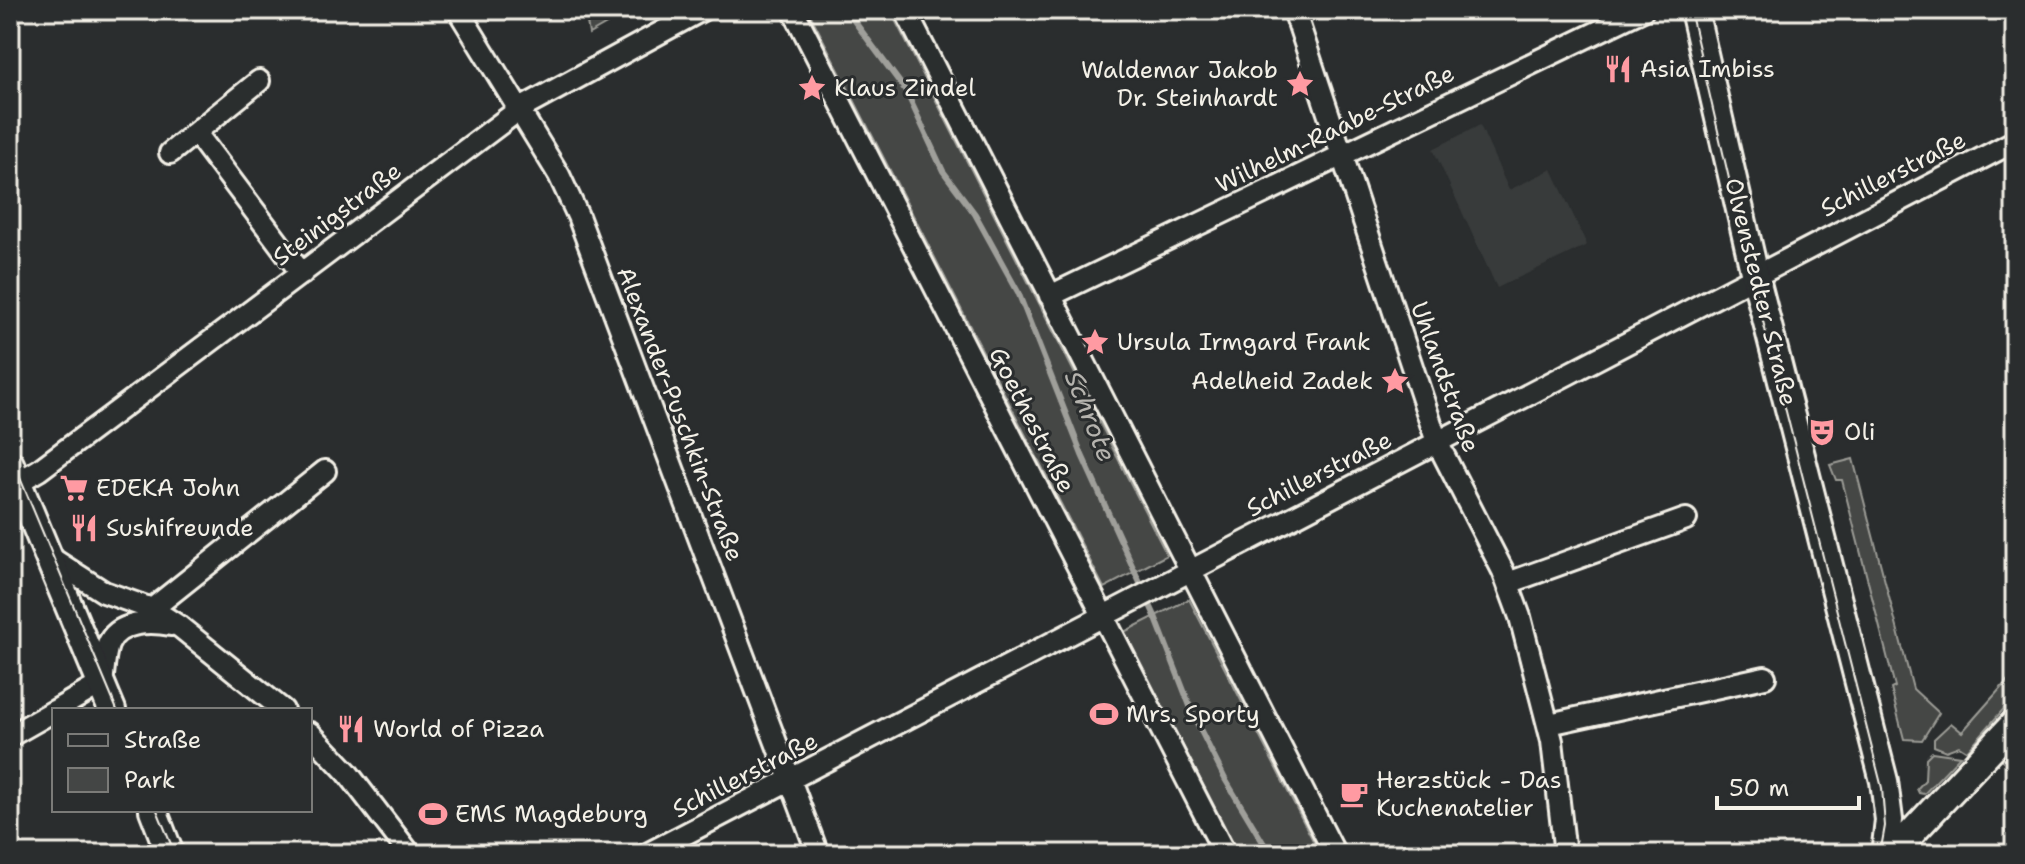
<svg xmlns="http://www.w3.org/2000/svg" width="2025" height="864" font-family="'Shantell Sans',sans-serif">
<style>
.built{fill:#373a3a}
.green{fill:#444645;stroke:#9c9c96;stroke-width:2}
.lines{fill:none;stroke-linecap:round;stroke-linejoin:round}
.stream{stroke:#9f9f9a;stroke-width:6}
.minor-casing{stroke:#f4f1e8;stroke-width:26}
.tertiary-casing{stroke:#f4f1e8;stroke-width:32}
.minor{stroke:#2a2d2e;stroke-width:20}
.tertiary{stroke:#2a2d2e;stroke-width:26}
.tram{stroke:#f4f1e8;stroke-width:2}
.labels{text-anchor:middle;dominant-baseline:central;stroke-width:6;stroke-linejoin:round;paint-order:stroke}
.poi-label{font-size:24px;fill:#f4f1e8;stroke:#2a2d2e;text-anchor:start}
.street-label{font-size:24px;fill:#f4f1e8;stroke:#2a2d2e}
.water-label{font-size:26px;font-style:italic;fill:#b5b3ae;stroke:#2a2d2e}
</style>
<rect width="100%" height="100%" fill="#2a2d2e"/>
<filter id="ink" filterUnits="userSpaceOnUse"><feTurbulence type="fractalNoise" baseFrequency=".0125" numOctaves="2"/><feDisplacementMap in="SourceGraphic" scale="16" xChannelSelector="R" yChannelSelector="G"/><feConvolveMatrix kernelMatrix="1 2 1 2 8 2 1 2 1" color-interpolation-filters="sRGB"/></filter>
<g filter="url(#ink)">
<path class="built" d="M1480,125L1509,190L1552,169L1587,245L1497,288L1433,149Z"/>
<path class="green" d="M585,10H631L589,34Z
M808,10H890L1167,555L1104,588Z
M1853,459L1913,689L1939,713L1922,740L1904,739L1891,689L1895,687L1842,480H1836L1830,465Z
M1189,599L1320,854H1239L1124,632Z
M2015,672V696L1967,751L1959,746L1946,751L1934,746V739L1951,723L1962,732Z
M1932,752L1960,756L1924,794L1919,793L1917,789L1925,780L1926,758Z"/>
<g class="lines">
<path class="stream" d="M846,10L906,91L943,171L975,214L1018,292L1082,455L1155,616L1195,719L1225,779L1270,854"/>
<defs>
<path id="minor" d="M458,10L559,175L578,216L818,854
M793,10L1225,854
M905,10L1335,854
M1294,10L1437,442L1503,571L1520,617L1552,741L1565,854
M196,133L302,274
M170,153L259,81
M1050,296L1643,10
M10,487L39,470L520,109L702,10
M51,558L104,592L152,609L180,627L283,710
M1508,583L1686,519
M152,609L325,471
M56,710L102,683C104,671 104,656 108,645C117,621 151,621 171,625
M1549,724L1765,677
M310,733L347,772L410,854
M10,736L54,711
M647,854C1104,619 1558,376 2015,141"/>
<path id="tertiary" d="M1694,10L1755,275L1884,781L1889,820L1885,854
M10,464L112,710
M153,810L170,854
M1892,854L2015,723"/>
</defs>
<use href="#minor" class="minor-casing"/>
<use href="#tertiary" class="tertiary-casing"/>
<use href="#minor" class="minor"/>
<use href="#tertiary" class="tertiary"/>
<path class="tram" d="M1690,10L1752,278L1882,788L1885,826L1880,854
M10,454L117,710
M157,810L175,854"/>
</g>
</g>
<defs>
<symbol id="restaurant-bare" viewBox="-9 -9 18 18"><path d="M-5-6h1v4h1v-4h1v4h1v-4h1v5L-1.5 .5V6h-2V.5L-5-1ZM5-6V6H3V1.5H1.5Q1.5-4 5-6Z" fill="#ff9aa2" stroke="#2a2d2e" stroke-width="2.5" paint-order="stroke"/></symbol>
<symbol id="sight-bare" viewBox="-9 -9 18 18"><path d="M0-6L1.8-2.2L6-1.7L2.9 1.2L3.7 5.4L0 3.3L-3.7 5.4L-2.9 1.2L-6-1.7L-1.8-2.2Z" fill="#ff9aa2" stroke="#2a2d2e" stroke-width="2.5" paint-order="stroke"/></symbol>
<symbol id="theatre-bare" viewBox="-9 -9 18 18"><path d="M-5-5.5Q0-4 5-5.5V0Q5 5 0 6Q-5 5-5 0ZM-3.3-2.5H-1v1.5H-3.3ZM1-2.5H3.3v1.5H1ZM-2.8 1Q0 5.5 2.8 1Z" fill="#ff9aa2" stroke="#2a2d2e" stroke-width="2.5" paint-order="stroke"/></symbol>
<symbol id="supermarket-bare" viewBox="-9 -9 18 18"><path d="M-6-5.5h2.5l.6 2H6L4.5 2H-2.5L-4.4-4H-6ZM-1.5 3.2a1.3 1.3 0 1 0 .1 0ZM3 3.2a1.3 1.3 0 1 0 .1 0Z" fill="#ff9aa2" stroke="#2a2d2e" stroke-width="2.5" paint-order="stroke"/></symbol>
<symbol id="stadium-bare" viewBox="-9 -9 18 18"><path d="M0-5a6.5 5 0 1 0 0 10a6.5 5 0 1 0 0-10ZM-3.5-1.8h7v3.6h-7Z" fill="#ff9aa2" stroke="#2a2d2e" stroke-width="2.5" paint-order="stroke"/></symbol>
<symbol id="cafe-bare" viewBox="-9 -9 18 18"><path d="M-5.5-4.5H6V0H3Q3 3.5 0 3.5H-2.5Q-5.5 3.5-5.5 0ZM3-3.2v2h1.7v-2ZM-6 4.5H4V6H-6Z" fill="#ff9aa2" stroke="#2a2d2e" stroke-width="2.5" paint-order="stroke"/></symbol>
</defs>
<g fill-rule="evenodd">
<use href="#restaurant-bare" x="1598" y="49" width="40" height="40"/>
<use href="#sight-bare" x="1280" y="64" width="40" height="40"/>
<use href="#sight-bare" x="792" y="68" width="40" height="40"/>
<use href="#sight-bare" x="1075" y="322" width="40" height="40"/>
<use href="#sight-bare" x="1375" y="361" width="40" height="40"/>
<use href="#theatre-bare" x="1802" y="412" width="40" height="40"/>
<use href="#supermarket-bare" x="54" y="468" width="40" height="40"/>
<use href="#restaurant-bare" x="64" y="508" width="40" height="40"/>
<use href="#stadium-bare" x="1084" y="694" width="40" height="40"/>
<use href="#restaurant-bare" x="331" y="709" width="40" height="40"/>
<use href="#cafe-bare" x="1334" y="774" width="40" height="40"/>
<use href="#stadium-bare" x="413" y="794" width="40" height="40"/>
</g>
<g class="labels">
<g class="poi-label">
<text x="1640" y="69">Asia Imbiss</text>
<text x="1278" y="70" text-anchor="end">Waldemar Jakob<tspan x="1278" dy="28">Dr. Steinhardt</tspan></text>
<text x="834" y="88">Klaus Zindel</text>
<text x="1117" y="342">Ursula Irmgard Frank</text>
<text x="1373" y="381" text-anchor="end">Adelheid Zadek</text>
<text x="1844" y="432">Oli</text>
<text x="96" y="488">EDEKA John</text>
<text x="106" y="528">Sushifreunde</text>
<text x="1126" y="714">Mrs. Sporty</text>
<text x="373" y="729">World of Pizza</text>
<text x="1376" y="780">Herzstück - Das<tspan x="1376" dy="28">Kuchenatelier</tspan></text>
<text x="455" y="814">EMS Magdeburg</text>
</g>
<g class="street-label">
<text transform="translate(1335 129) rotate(-26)">Wilhelm-Raabe-Straße</text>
<text transform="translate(1893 174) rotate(-27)">Schillerstraße</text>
<text transform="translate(337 214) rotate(-37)">Steinigstraße</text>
<text transform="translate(1761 292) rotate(76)">Olvenstedter Straße</text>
<text transform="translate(1445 377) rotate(70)">Uhlandstraße</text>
<text transform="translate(680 414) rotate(69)">Alexander-Puschkin-Straße</text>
<text transform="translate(1032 420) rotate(63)">Goethestraße</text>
<text transform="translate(1319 474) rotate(-27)">Schillerstraße</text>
<text transform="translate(745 775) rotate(-27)">Schillerstraße</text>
</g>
<g class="water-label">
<text transform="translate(1091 416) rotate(68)">Schrote</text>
</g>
</g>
<rect width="2025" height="864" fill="none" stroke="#2a2d2e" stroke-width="40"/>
<rect x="20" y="20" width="1985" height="824" fill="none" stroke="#f4f1e8" stroke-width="3" filter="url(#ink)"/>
<rect x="52" y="708" width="260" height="104" fill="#2a2d2e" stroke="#7b7b78" stroke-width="2"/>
<rect x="68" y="734" width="40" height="12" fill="#2a2d2e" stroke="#7b7b78" stroke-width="2"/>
<text x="124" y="748" font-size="24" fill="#f4f1e8">Straße</text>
<rect x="68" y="768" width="40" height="24" fill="#444645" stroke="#7b7b78" stroke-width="2"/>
<text x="124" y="788" font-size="24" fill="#f4f1e8">Park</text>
<path d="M1717 796v12h142v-12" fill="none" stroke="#f4f1e8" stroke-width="4"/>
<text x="1729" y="796" font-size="24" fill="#f4f1e8" stroke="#2a2d2e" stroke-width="6" paint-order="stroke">50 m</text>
</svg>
